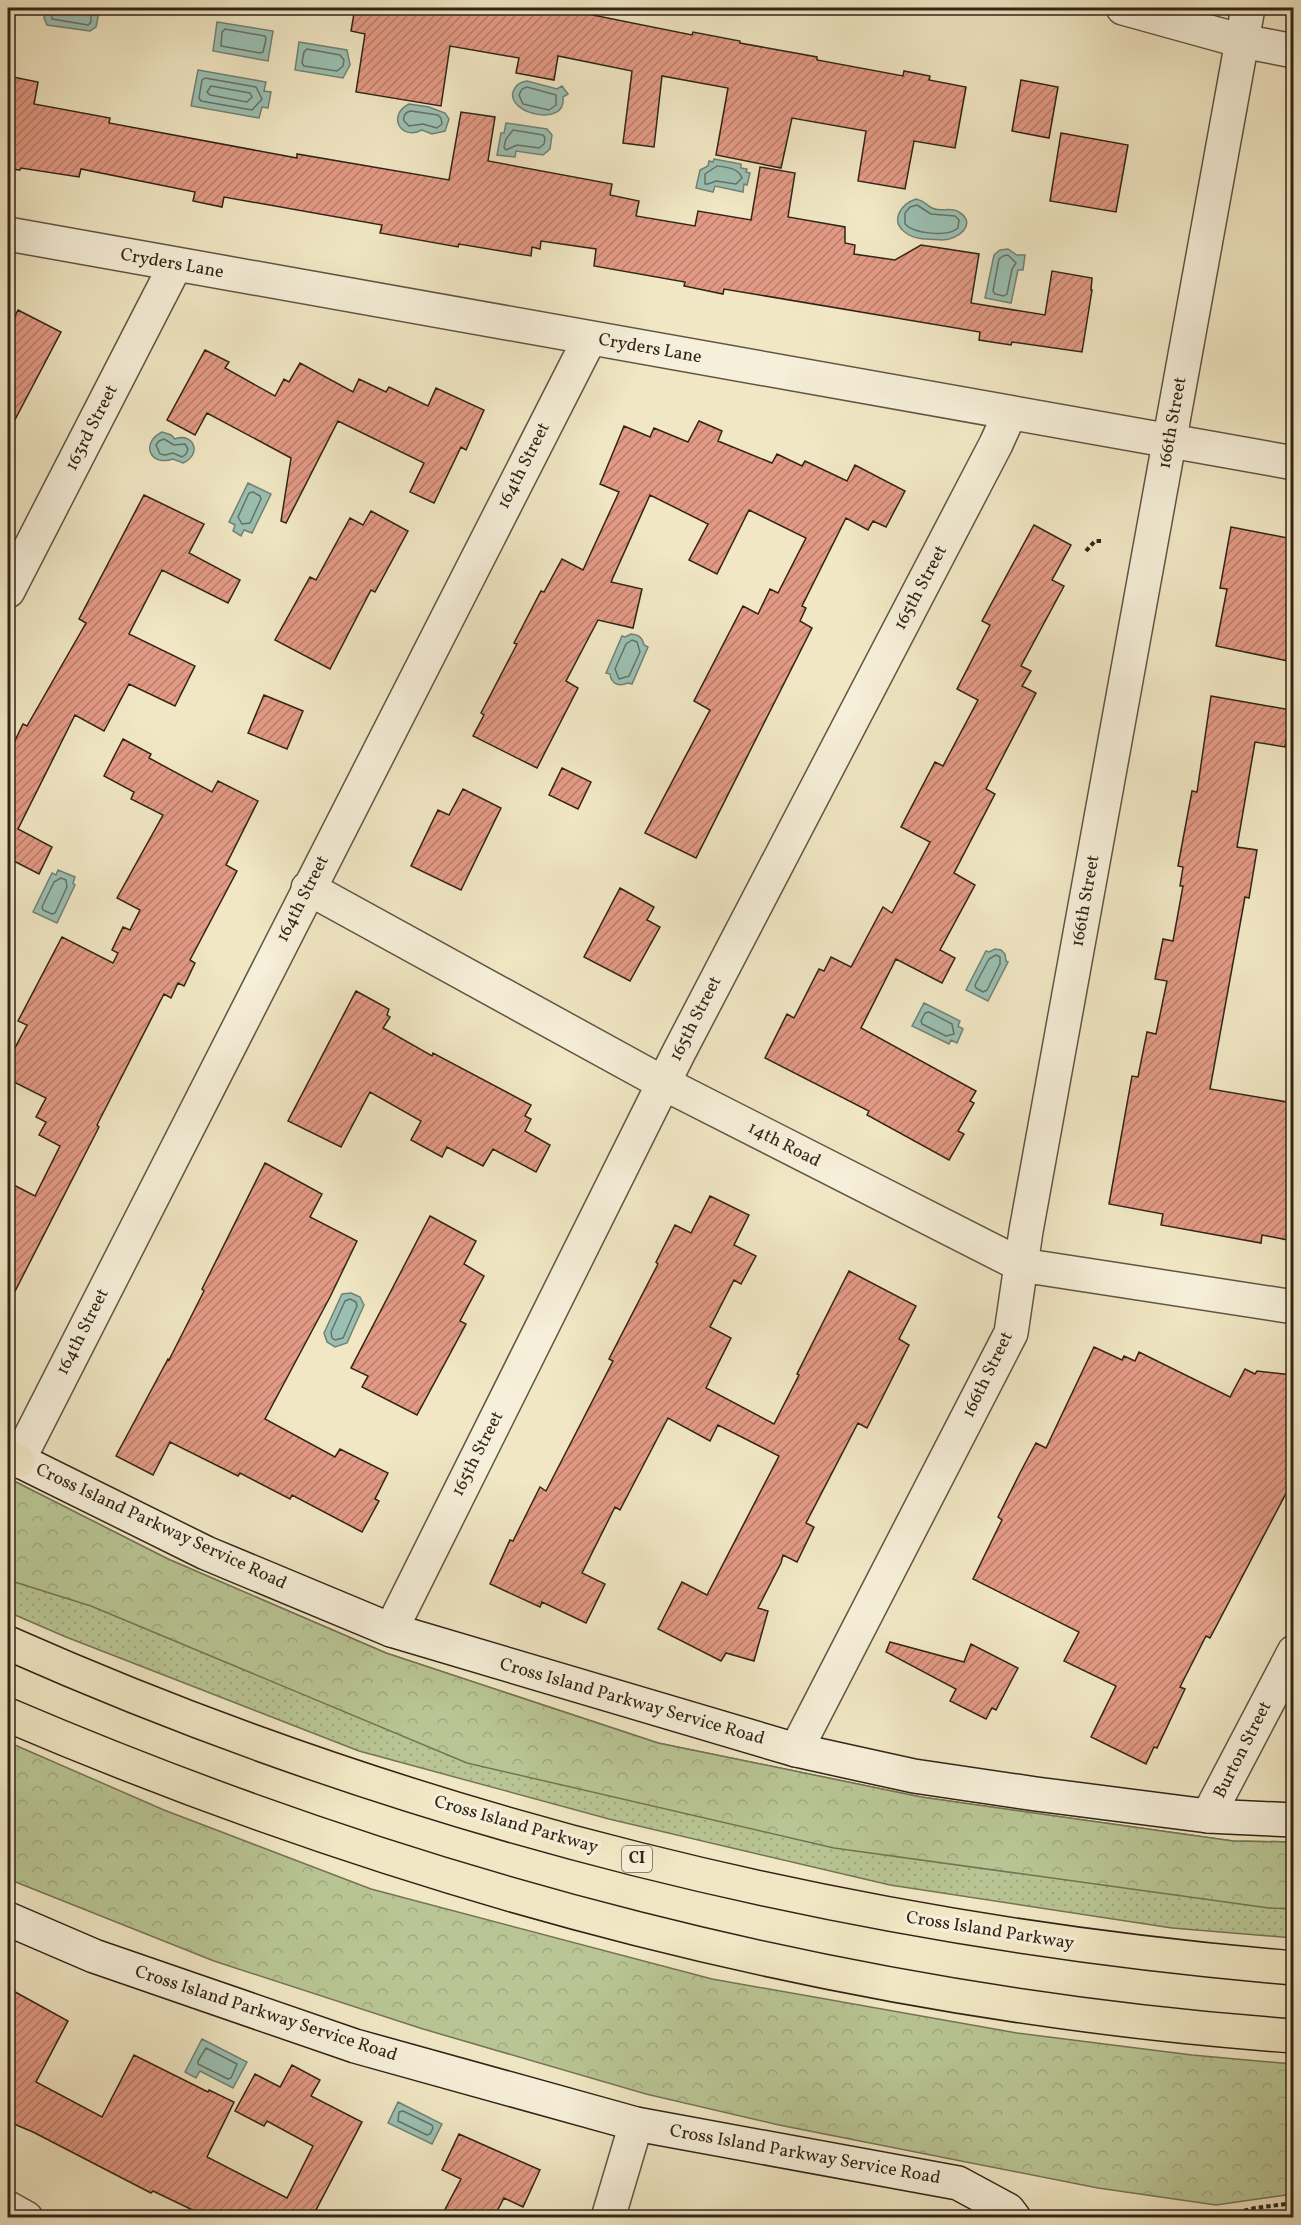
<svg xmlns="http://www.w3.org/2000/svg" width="1301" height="2225" font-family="Vollkorn,serif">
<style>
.grass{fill:url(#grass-dots);stroke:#757456;stroke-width:1.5}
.forest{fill:url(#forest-crowns);stroke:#757456;stroke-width:1.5}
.water{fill:#9bc0b3;stroke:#718275;stroke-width:1.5}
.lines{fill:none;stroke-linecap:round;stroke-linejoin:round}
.shore{stroke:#667265;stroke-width:1.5}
.building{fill:url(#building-hatch);stroke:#312417;stroke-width:1.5}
.street-casing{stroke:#615542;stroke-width:36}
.secondary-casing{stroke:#312417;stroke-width:36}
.highway-casing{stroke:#312417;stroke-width:36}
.path{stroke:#312417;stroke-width:4;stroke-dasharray:4.5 3;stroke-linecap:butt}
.street{stroke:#f6efd9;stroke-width:33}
.secondary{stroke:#f6efd9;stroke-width:33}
.highway{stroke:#f1e7c4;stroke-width:33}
.labels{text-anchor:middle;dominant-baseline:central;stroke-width:6;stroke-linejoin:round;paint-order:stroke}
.shield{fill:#f6efd9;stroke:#6c6151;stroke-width:1.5}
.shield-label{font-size:16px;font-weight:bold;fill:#312417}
.street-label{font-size:18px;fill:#312417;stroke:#f6efd9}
</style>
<defs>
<pattern id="grass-dots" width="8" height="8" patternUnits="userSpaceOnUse" patternTransform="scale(1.5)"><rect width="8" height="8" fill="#b9c594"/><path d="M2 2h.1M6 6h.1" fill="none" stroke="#a0a97f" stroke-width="1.8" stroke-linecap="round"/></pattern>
<pattern id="forest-crowns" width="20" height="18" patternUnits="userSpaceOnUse" patternTransform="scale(1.5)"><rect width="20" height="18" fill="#b9c594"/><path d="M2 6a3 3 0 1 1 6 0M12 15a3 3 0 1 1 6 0" fill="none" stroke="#a0a97f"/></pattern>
<pattern id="building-hatch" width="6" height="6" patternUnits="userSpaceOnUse" patternTransform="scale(1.5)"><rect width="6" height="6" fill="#e39a85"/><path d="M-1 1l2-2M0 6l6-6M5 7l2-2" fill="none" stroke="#b97d6c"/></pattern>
</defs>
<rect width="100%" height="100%" fill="#f1e7c4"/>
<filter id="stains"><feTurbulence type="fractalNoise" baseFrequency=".00333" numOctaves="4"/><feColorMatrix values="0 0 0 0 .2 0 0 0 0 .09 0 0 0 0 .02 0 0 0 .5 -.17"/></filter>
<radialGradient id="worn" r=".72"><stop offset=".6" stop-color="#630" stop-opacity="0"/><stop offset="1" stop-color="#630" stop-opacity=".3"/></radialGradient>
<path class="grass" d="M8,1478L168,1559L386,1653L658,1743L921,1797L1233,1841L1293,1842V1938L1172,1928L890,1885L609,1819L359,1751L66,1637L8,1612Z"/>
<path class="forest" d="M8,1478L168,1559L386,1653L658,1743L921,1797L1233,1841L1293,1842V1909L1269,1908L834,1848L467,1763L91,1606L8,1580Z
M8,1742L164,1810L371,1889L712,1979L1017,2033L1192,2055L1293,2064V2194L1216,2205L1098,2188L779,2125L646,2094L423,2029L214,1961L8,1879Z"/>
<path class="water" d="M45,8H96L99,12L96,27L90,31L47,25L44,18Z
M217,22L273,31L268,61L213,51Z
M299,42L347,50L350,65L343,78L295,70Z
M198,70L266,82L264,91L271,92L268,108L262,107L259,118L191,106Z
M527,81L557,89L562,86L568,94L563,97C567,128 507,114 513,92C515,85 520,82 527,81Z
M409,104L429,107L445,113L449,119L445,131L432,134L422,130C400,141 387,115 409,104Z
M506,123L547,129L552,135L550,149L543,155L516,151L515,157L497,155L501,133H504Z
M714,159L741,164V168L747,169L746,172L750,173L747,185L744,184L743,192L715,186L713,192L696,188L700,170L708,166L709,161L713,162Z
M916,199C925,201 925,204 932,208C941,213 950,206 959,212C978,224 958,240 942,240C931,239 915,240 906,233C889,221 901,204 916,199Z
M1008,249L1017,255H1025L1023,270H1018L1011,303L985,298L994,255L1000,250Z
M162,432L171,435L175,439C193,432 203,454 183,463L173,459C150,467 140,443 162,432Z
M248,483L271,494L252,533L244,530L241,536L233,531L235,525L229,522Z
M631,634C639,635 642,637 644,645L648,647L632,684L628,683C619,687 611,684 610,674L606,673L622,636L625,637Z
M58,870L75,877L73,883L75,885L57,923L33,912L52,873L56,875Z
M995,949L1001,950L1005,954L1006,961L1008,962L988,1001L966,990L986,951L989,952Z
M924,1003L960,1021L958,1026L963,1029L957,1043L951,1040L949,1044L912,1026Z
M351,1293L360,1297L364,1305L347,1343L335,1347L327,1342L324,1333L342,1294Z
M202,2039L247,2062L233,2088L200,2071L196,2078L185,2072Z
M398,2102L442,2124L432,2144L388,2123Z"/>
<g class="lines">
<path class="shore" d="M51,8L52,19L88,25L91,22V8
M225,29L265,36L266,39L263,52L260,53L221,46L222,32Z
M307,49L340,55L344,60L343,66L337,71L304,66L302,63L304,52Z
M205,78L256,87L262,99L252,110L201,101L199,98L202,80Z
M211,86L250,93L252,97L247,102L210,95L207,92Z
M527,87L556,95V105L549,110L523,104L519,95L522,89Z
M411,111L438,115L441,118L442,124L437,128L423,124L409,126L404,121C403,116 405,112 411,111Z
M513,130L543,135L545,138L544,144L539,148L517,145L506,150L504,147L506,139Z
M717,166C726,167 739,168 742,178L736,184L716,181L708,184H705V174Z
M917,205L931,214L955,216L959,220L958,228C948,237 914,234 905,224V213L910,207Z
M1008,255L1016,263L1012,269L1007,294L1004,296L995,294L993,291L999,259L1003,256Z
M164,439L174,445L185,444L188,449L186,454L182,457L173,453L165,455L160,454L156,445L159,441Z
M253,492L260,496L261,499L250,523L242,524L238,517L249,493Z
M632,640L637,642L640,652L629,676L619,679L615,669L626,644Z
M61,878L66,880L67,887L55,913L52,914L43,910L42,907L54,882Z
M996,955L1000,957V964L987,990L983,992L976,988L975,985L989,959Z
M929,1012L952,1024L954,1034L946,1036L922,1024L921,1021L925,1013Z
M350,1299L356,1302L357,1306L343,1338L335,1340L332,1338L331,1332L345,1301Z
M206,2048L237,2064L231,2078L228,2079L198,2064V2061Z
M403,2111L432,2125L433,2128L430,2134L427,2135L398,2121L399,2112Z"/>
</g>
<path class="building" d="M355,8H558L692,35L693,32L740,41V43L817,57V60L903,76L904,71L930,76L929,80L966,87L955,148L914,141L905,189L858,181L866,131L792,118L781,168L716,155L728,88L662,76L654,147L623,143L632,71L558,56L554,80L516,73L519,58L450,46L441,106L356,92L365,34L351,31Z
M8,76L38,82L34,104L110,118L109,123L297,158V154L449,180L461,112L495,117L488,161L612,184L610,195L639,201L636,216L695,226L698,211L751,220L760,167L795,173L788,217L845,227V243L855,245L854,254L895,260L921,245L979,254L971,303L1045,315L1052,271L1092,278L1091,290H1092L1082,352L1012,342L1011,345L979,340L980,332L724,289L723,294L684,286L685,282L594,266L596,249L541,241L540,249L532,247L531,256L459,244L458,247L380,233L382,225L224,197L222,207L193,201L195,192L81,169L79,177L21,168L20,170L8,169Z
M1021,80L1058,87L1049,138L1012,131Z
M1061,133L1128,145L1116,212L1050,201Z
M18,310L61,332L8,433V330Z
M205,350L229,362L225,368L275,396L284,379L289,382L300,363L353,392L359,379L386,392L389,387L428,406L436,388L484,410L466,450L461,447L434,503L410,492L424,463L338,421L286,523L281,521L291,458L207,413L195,435L167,420Z
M699,421L722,431L718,441L772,463L777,454L802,466L805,461L847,481L855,465L905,491L886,527L873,521L868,530L846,518L802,606L806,608L800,621L812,628L696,858L645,833L710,710L694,701L743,606L758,614L770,589L778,593L806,538L749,510L717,574L689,560L708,524L650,495L611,582L642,589L633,628L598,620L566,681L578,688L537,768L473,736L484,715L481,713L517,644L514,643L541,591L544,592L562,559L583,570L619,492L600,484L624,426L650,437L654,428L688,442Z
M144,495L204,524L189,553L240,580L228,603L162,570L129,634L195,666L175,706L129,684L104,731L75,715L18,829L52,847L39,874L8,858V755L23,724L27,726L86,623L79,619Z
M371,511L408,531L375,592L371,590L330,669L275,640L310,577L316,580L350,518L363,525Z
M1034,525L1071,545L1052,580L1064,586L1021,666L1031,671L1022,686L1036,693L986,789L995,794L954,873L975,885L940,950L955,958L942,983L896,959L861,1028L976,1091L970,1101L974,1103L958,1131L964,1134L949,1160L867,1115L869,1111L765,1058L787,1014L794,1018L819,969L824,971L831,957L851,967L883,907L892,913L930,842L901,827L935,762L943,766L978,700L957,689L990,625L982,621Z
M1231,527L1293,539V662L1216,646L1227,589L1220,588Z
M264,695L303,711L287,749L248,733Z
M1211,696L1291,710L1285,747L1255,742L1237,847L1257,850L1249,898L1245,897L1210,1089L1293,1103V1241L1262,1235L1261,1243L1161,1225L1163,1214L1109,1204L1132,1076L1138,1077L1147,1032L1156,1034L1167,981L1155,979L1163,939L1173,941L1183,886H1180L1183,867L1178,866L1192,791L1197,792Z
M123,739L151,754L149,758L212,792L218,781L258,801L226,865L237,871L190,960L195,963L184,986L178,983L171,998L164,994L97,1125L99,1127L8,1305V1182L35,1196L60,1146L39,1135L46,1122L36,1117L46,1098L8,1079V1061L27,1025L18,1021L62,937L113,963L118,953L112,950L123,927L130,930L140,910L117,898L163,815L131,799L134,792L104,776Z
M562,768L591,782L578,809L549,795Z
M463,789L501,808L461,890L411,866L438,810L449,815Z
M620,888L654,907L647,920L660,927L630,981L584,957Z
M356,991L389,1009L387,1015L390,1017L383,1028L432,1056L433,1053L531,1105L525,1116L531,1119L525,1131L550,1145L536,1172L493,1149L483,1166L447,1147L442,1157L411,1140L421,1121L370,1092L341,1147L288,1121Z
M265,1163L322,1194L310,1217L357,1241L330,1297L265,1419L335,1457L340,1449L388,1473L375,1499L379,1501L362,1532L292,1495L290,1499L240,1473L238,1476L170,1442L153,1475L116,1456L168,1359L169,1360L204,1291L202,1289Z
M710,1196L749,1215L734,1245L756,1256L741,1284L734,1280L710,1327L731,1338L706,1388L774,1424L799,1375L797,1374L849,1271L916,1306L899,1339L909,1345L867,1428L858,1423L806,1523L814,1527L797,1562L783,1555L781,1563L758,1608L768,1611L754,1661L726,1653L721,1661L658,1629L682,1582L707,1595L779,1456L718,1425L710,1441L668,1418L620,1510L615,1507L582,1573L605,1584L586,1623L542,1602L540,1607L490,1584L510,1540L513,1541L540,1487L546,1491L613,1361L609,1359L658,1264L656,1262L675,1225L691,1233Z
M430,1216L476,1241L464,1264L484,1276L460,1321L466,1324L417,1415L362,1387L368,1376L351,1368Z
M1094,1347L1122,1360L1124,1356L1135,1361L1139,1352L1230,1397L1245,1369L1255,1374L1257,1371L1293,1375V1480L1210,1638L1206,1636L1180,1687L1185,1689L1157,1748L1154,1747L1146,1764L1091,1737L1116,1686L1064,1661L1079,1632L973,1579L1002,1520L998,1517L1021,1471L1036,1443L1046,1448Z
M890,1642L964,1662L971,1644L1018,1668L996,1710L992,1708L986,1719L950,1701L956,1689L886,1652Z
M8,1988L68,2021L36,2082L102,2117L134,2055L208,2092L209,2090L234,2102L207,2157L287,2198L313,2146L267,2121L264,2126L235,2111L255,2074L280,2087L292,2065L320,2080L311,2096L362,2122L315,2212L325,2217H207L153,2191L151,2193L33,2132L14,2124L8,2137Z
M459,2134L540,2170L523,2207L504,2198L494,2217H441L461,2179L442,2170Z"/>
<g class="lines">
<defs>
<path id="street" d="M1123,8L1242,41L1294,51
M8,234L1294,463
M8,591L176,264
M308,888L663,1083L1021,1265L1294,1307
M18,1461L590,338
M391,1630L678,1054L996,444L1010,413
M796,1750L1011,1333L1026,1231L1248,8
M1208,1816L1294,1652
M8,2208L26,2218
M608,2218L636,2124"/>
<path id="secondary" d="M8,1455L206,1553L391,1630L796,1750L914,1776L1036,1794L1208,1816L1294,1820
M8,1919L94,1956L355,2046L636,2124L958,2183L1008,2210L1014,2218"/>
<path id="highway" d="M8,1456L18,1461
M8,1643C414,1823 851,1931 1294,1968
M8,1715C416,1889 850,2004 1294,2036"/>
</defs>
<use href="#street" class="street-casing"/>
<use href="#secondary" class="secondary-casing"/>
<use href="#highway" class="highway-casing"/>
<path class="path" d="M1086,551L1095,541H1103
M1215,2218L1255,2208L1294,2203"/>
<use href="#street" class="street"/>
<use href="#secondary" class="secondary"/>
<use href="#highway" class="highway"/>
</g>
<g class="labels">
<rect class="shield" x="622" y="1846" width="30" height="26" rx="4.5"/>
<g class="shield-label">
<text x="637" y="1859">CI</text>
</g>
<g class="street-label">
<text transform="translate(172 264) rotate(10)">Cryders Lane</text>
<text transform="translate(650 349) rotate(10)">Cryders Lane</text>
<text transform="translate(1173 423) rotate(-80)">166th Street</text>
<text transform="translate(92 428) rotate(-63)">163rd Street</text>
<text transform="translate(524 466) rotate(-63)">164th Street</text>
<text transform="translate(921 588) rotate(-62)">165th Street</text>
<text transform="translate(303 899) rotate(-63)">164th Street</text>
<text transform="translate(1086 901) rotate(-80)">166th Street</text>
<text transform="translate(696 1019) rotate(-63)">165th Street</text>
<text transform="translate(784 1145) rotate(27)">14th Road</text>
<text transform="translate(83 1332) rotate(-63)">164th Street</text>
<text transform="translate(988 1375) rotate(-64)">166th Street</text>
<text transform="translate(478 1454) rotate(-63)">165th Street</text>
<text transform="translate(161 1527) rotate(25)">Cross Island Parkway Service Road</text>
<text transform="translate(632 1702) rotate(16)">Cross Island Parkway Service Road</text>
<text transform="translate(1243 1750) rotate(-63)">Burton Street</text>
<text transform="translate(516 1825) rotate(16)">Cross Island Parkway</text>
<text transform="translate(990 1931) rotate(9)">Cross Island Parkway</text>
<text transform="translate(266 2014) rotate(18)">Cross Island Parkway Service Road</text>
<text transform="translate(805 2155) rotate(10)">Cross Island Parkway Service Road</text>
</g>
</g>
<rect width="1301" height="2225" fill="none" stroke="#f1e7c4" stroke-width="30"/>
<rect x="9" y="9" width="1283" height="2207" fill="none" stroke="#312417" stroke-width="3"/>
<rect x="15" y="15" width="1271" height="2195" fill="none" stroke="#312417" stroke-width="1.5"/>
<rect width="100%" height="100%" filter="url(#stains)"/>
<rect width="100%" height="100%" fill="url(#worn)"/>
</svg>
